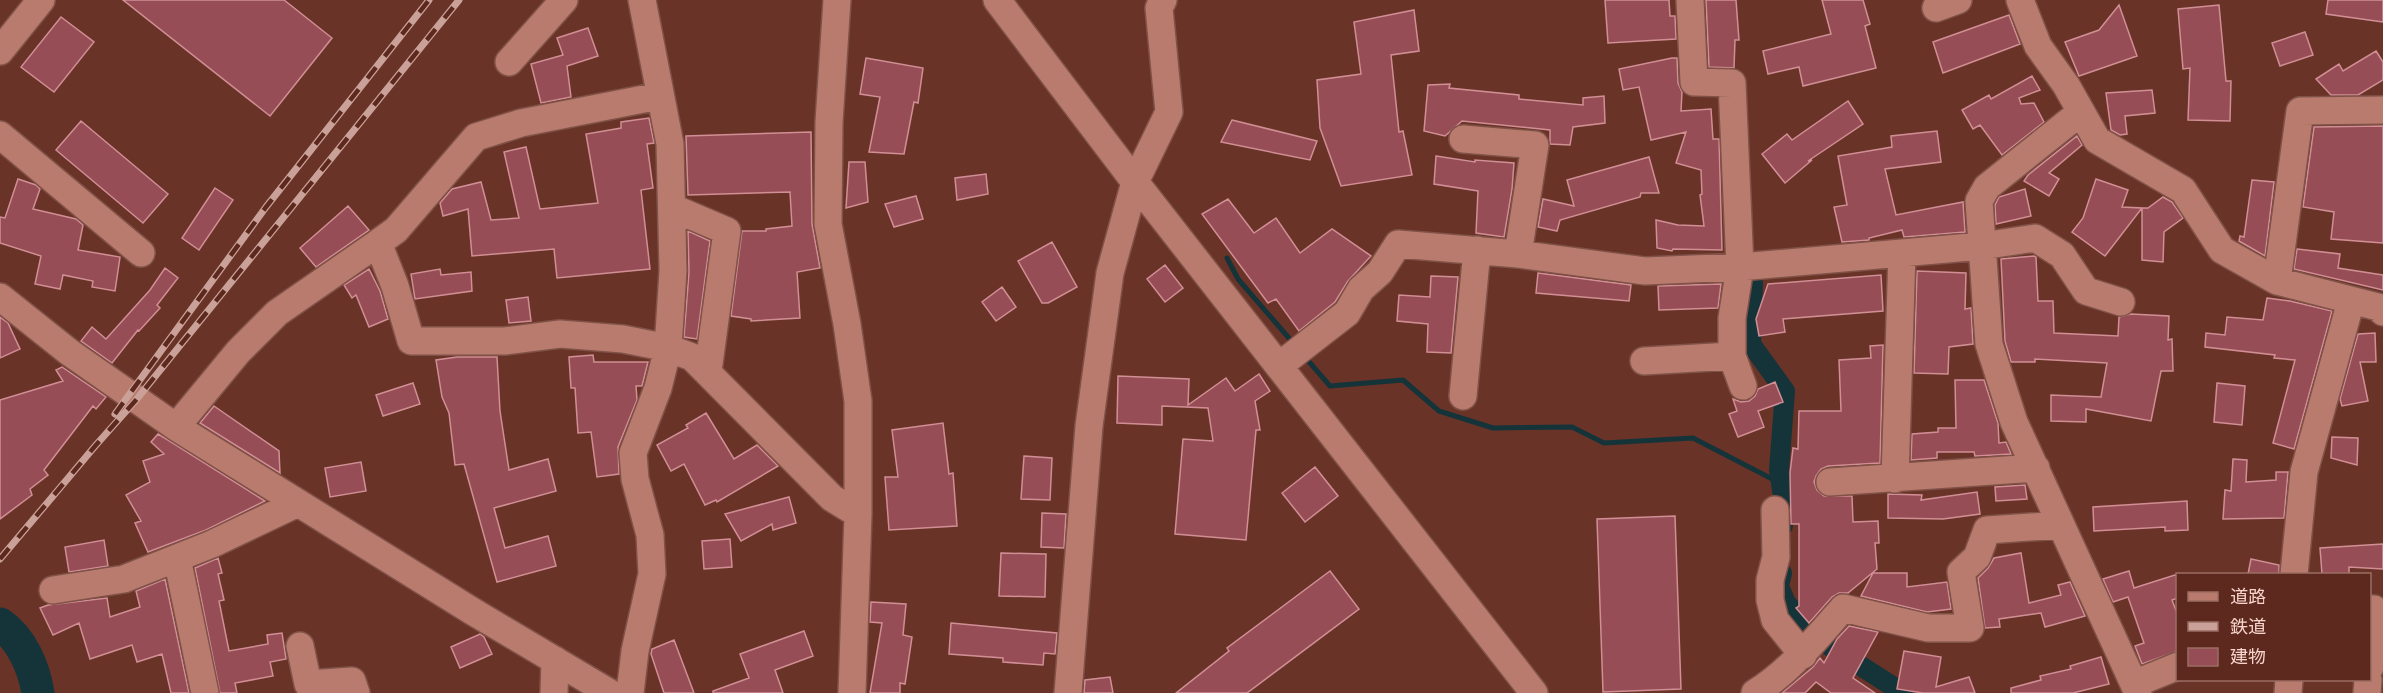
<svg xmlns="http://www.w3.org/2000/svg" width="2383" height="693" font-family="Arial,'Noto Sans JP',sans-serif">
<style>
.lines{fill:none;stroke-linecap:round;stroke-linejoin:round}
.stream{stroke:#14343a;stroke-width:5}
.canal{stroke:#14343a;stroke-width:20}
.river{stroke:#14343a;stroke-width:33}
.building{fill:#964d56;stroke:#d18f95;stroke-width:1.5}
.minor-casing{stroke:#7f5147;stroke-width:30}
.minor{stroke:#b87b6d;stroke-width:27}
.rail-casing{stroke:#caa198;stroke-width:7}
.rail{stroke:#5d281d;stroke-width:4.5;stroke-dasharray:14;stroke-linecap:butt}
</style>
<rect width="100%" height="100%" fill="#693327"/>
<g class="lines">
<path class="stream" d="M1227,258L1238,279L1294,344
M1304,356L1330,386L1403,380L1439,411L1493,428L1572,427L1604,443L1693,438L1780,483"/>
<path class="canal" d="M1753,282L1751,344L1785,391L1779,470L1784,503L1783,526
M1782,573L1779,586L1786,603L1825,643L1903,693"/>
<path class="river" d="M0,624C22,639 34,668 38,693"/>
</g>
<path class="building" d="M123,0H284L332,38L270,116Z
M1605,0H1669L1670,16H1675L1676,39L1608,43Z
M1706,0H1736L1739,40H1735L1734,68L1709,67Z
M1822,0H1863L1870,24L1865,26L1876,68L1803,86L1799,67L1768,74L1763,51L1831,34Z
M2328,0H2383V22L2326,14Z
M2119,5L2137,56L2079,76L2065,42L2099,30Z
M2219,5L2226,81H2231L2230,121L2188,120L2190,68L2183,69L2178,9Z
M1414,10L1419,51L1391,55L1399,132L1403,131L1412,175L1341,186L1320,128L1317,80L1361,74L1354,22Z
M2009,15L2020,44L1943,73L1933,42Z
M61,17L94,42L54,92L21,67Z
M588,28L598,56L567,66L571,97L541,103L531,64L563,55L557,38Z
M2305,32L2313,55L2280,66L2272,43Z
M2376,51L2383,62V80L2358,95H2331L2316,79L2339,64L2343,71Z
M866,58L923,68L918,103L914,102L904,154L869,152L880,97L860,94Z
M1672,58H1677L1678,83L1682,92L1681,111L1711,109L1713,139H1719L1722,250L1673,249L1672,251L1657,248L1656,220L1678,225L1704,226L1700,195L1702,194L1701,170L1676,163L1686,132L1651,140L1639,87L1623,90L1619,69Z
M2032,76L2040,90L2019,98L2021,104L2034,103L2044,122L2002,155L1980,125L1973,129L1962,110L1989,95L1991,99Z
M1450,84L1449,88L1519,95V99L1583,105V98L1604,96L1605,123L1573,127L1570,145L1550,144V130L1462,121L1445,136L1424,131L1428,85Z
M2152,90L2155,113L2125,116L2127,134L2120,135L2111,130L2106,93Z
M1848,101L1863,124L1808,161L1812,160L1785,183L1762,154L1787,134L1792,140Z
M649,118L654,143L647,144L653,188L641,190L650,269L557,278L554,249L472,256L468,209L443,216L440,203L452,189L481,182L491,220L519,218L504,152L526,147L540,209L598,203L586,134L621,128V122Z
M1232,120L1317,141L1310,160L1221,142Z
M81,121L168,194L143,223L56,150Z
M2383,126V243L2331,239L2334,212L2303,207L2314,127Z
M1937,131L1941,162L1885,169L1896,215L1963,202L1965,232L1904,237L1902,230L1869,238V240L1842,242L1834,207L1847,205L1838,156L1892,147L1891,136Z
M811,132L812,224L820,268L797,272L800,318L751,321V319L731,316L742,231H766V229L792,226L790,192L688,195L686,136Z
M2077,136L2082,145L2049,173L2059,179L2049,196L2024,181L2028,175Z
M1436,156L1475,162V160L1514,163L1512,189L1504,237L1476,233L1478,191L1434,184Z
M1649,157L1659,193H1641L1640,197L1560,220L1557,231L1538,227L1543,199L1574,206L1567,180Z
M849,162H865L868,202L846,208Z
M986,174L988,194L957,200L955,178Z
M18,179L36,185L40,189L33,209L76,219L83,225L78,250L120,257L115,291L92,287L93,281L63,275L60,289L35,284L41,256L0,243V217L5,218Z
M2096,179L2128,190L2122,207L2142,208L2105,256L2072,232L2083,218Z
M2252,180L2274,182L2265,256L2239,241L2240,236L2244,237Z
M215,188L233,200L199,250L182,238Z
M2025,189L2031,216L1996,224L1995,205L1999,197Z
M916,196L923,219L894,227L885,204Z
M2163,197L2172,202L2183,218L2164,232L2163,262L2142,260V208H2148Z
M1228,199L1254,233L1276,218L1300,253L1332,229L1371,256L1348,281L1335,302L1299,331L1276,299L1268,303L1202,214Z
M348,206L369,230L316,267L300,248Z
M688,231L710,241L697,339L684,337L689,272Z
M1052,242L1077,287L1048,303H1042L1018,261Z
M2297,249L2340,254L2338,268L2383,275V290L2294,269Z
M2034,256L2036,257L2038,301H2053L2054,333L2118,336L2119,317L2131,314L2169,316L2168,340L2172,339L2173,371H2161L2151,421L2086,409V422L2051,421V395L2101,397L2107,363L2035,359V362H2011L2005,341L2001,259Z
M1165,265L1183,288L1165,302L1147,279Z
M165,268L178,278L157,305L160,308L139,331L138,330L112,363L81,341L92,327L106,339L150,290Z
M369,269L380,291L388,319L369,327L356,295L352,298L344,285Z
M440,269L441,275L471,272L472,291L415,299L411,274Z
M1917,271L1966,273L1965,309L1971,308L1973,344L1949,347L1948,374L1914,373Z
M1538,273L1631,285L1629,301L1536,293Z
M1881,275L1883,311L1783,319L1785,332L1759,336L1756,319L1768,284Z
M1431,276L1458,277L1451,353L1427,352L1428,324L1397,321L1399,295L1430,297Z
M1721,284L1718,308L1659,310L1658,286Z
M1002,287L1016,307L996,321L982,302Z
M528,297L531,321L509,323L506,300Z
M2267,298L2290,301L2332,311L2294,449L2273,443L2295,360L2274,358L2275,355L2205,347L2206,333L2225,335L2227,317L2263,320Z
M0,317L8,323L20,349L0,358Z
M2375,333L2376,362H2360L2368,401L2342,406L2340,399L2358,334Z
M1883,345L1880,463L1828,466L1821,469L1816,476L1814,482L1817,490L1824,496H1852L1853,522L1878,521L1879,543H1875L1877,569L1848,593H1839L1832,597L1809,623L1796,608L1799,606V524H1791L1790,473L1793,448L1798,449L1799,411H1841L1839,360L1871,358L1870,346Z
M593,355L594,362H648L642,386H636L637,400L618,447L619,474L597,477L591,432L578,433L575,388H571L569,357Z
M457,357H497L500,411L509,470L548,459L556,491L494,508L505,548L548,536L556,566L497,582L464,464L455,465L449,413L442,397L436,360Z
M62,367L106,397L96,409L93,406L44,470L48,475L30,489L32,495L0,519V400L63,381L56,370Z
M1259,374L1270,391L1255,401L1260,430H1256L1246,540L1175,534L1183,439L1213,441L1208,408L1162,406V425L1117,423L1118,376L1189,379L1188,405L1226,378L1235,391Z
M1955,380H1984L1998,423L1999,443L2006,442L2011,454L1975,456L1974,452H1937V458L1911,460L1912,434L1938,432V428H1956Z
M1775,382L1783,402L1758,411L1764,427L1738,437L1729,414L1737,411L1733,399L1741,402L1749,401L1755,396L1758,389Z
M413,383L420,404L383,416L376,395Z
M2217,383L2245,386L2242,425L2214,422Z
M214,406L279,451L280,473L200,423Z
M706,413L734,459L757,445L778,466L717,502L716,500L705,505L684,464L671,471L657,445L688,428L686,425Z
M943,423L949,474L953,473L957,526L889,530L885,477H898L892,430Z
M158,434L168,440L265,501L206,530L148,552L135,523L141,521L126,495L150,482L143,461L164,454L151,442Z
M2332,437L2358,438L2357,465L2331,458Z
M1024,456L1052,458L1050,500L1021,499Z
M2233,459L2247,460L2246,482L2276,480V472H2288L2284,518L2223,519L2225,490L2231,491Z
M361,462L366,491L330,497L325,468Z
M1315,467L1338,496L1305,522L1282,493Z
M2025,485L2027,499L1996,501L1995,487Z
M1977,492L1980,514L1943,519L1888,518V494L1922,495L1921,500Z
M789,497L796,523L773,530L772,524L741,541L725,514Z
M2187,501L2188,530L2165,531V527L2094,531L2093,507Z
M1042,513L1066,514L1064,548L1041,547Z
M1675,516L1681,689L1603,692L1597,519Z
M730,539L732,567L704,569L702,541Z
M104,540L108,566L69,572L65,547Z
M2383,544V569L2349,567V574H2322L2320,548Z
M1001,553L1046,554L1045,597L999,596Z
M2021,553L2029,603L2061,595L2058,585L2070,582L2085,616L2045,627L2041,613L1999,619L2000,627L1985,628L1978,578L1988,568L1994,558Z
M218,558L222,573L218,574L224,600L219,601L229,651L268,644L267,635L282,633L286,659L270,662L273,676L235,683L237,693H220L195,568Z
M2251,559L2279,565V574H2248Z
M1330,571L1359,609L1247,693H1176L1229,651L1227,648Z
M2129,571L2134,588L2178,574V598L2172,600L2178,616V651L2142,664L2135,646L2144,643L2128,597L2113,602L2103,579Z
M1873,573H1907V587L1947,582L1951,609L1927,612L1861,596Z
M165,579L189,693H171L162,654L137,662L132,645L90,659L79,623L53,635L40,608L48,605L107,598L110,617L140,607L136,591Z
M871,602L906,604L903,635L912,637L905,684L900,683V693H870L882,623L870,622Z
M951,623L1057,633L1055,654L1044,653L1043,665L1003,662V658L949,654Z
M1849,626L1878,632L1853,678L1875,693H1831L1816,682L1805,693H1782L1813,667L1820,658L1824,663L1837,639Z
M804,631L813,656L775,670L783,693H713V691L749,678L740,654Z
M480,634L484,637L492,654L460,668L451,647Z
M674,640L694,693H664L651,654L652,649Z
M1904,651L1941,657L1936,687L1969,677L1975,693H1923L1897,689Z
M2101,657L2109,684L2073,693H2011V688L2041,680L2040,676L2071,669L2070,666Z
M1110,677L1113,693H1084L1085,680Z"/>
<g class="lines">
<defs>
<path id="minor" d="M837,0L829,122L828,224L847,324L858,401V514L852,693
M997,0L1135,182L1534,693
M1690,0L1694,82L1732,83L1740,267L1732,318V356L1743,386
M2020,0L2038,46L2066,85L2097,140L2183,190L2222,250L2277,281L2378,307L2383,312
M1936,8L1958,0
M0,51L41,0
M509,62L564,0
M659,96L521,123L476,137L396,230L378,243L395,286L411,341H505L560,334L623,339L668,348L692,357L832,498L858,514
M2081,112L1987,187L1979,201L1989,344L2014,422L2138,693
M0,135L141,253
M1463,139L1535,145L1518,254
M673,208L727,231L709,364L705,370
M2277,281L2300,111L2383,110
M0,297L69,352L176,427L472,611L610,693
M1644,361L1732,356
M1280,365L1347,313L1361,289L1380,272L1398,244L1518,254L1645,271L1740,267L1982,246L2035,238L2062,255L2086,291L2121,302
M1463,396L1477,250
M176,427L238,352L277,313L378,243
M1895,479L1902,253
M1830,482L2036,468
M1775,510L1776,557L1770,580V600L1775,620L1803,655
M177,558L205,693
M2294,574L2304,472L2351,301
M53,590L124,579L212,544L298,503
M2370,609H2374L2370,667
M300,646L308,684L352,681L356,693
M2134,684L2178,666
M554,693L555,660
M630,693L635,651L652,574L650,535L635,479L633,453L658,388L668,348L673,271L670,144L642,0
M1068,693L1089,426L1110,273L1135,182L1169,112L1159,8L1163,0
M1755,693C1790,671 1816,639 1843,608L1928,628H1970L1961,572L1977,557L1987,530L2061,525
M2288,693L2289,680
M2367,693L2368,680"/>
</defs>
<use href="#minor" class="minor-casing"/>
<use href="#minor" class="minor"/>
<defs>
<path id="rail" d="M115,414L266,207L429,0
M0,559L96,445L136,400L459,0"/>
</defs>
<use href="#rail" class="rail-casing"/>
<use href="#rail" class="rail"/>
</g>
<rect x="2176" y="573" width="195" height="108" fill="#5d281d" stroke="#9b6d63" stroke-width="1.5"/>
<rect x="2188" y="592" width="30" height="9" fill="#b87b6d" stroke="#9b6d63" stroke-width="1.5"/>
<text x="2230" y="603" font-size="18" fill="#f7d5cd">道路</text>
<rect x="2188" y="622" width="30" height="9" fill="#caa198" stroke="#9b6d63" stroke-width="1.5"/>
<text x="2230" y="633" font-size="18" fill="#f7d5cd">鉄道</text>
<rect x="2188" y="648" width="30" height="18" fill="#964d56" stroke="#9b6d63" stroke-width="1.5"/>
<text x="2230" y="663" font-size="18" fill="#f7d5cd">建物</text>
</svg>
